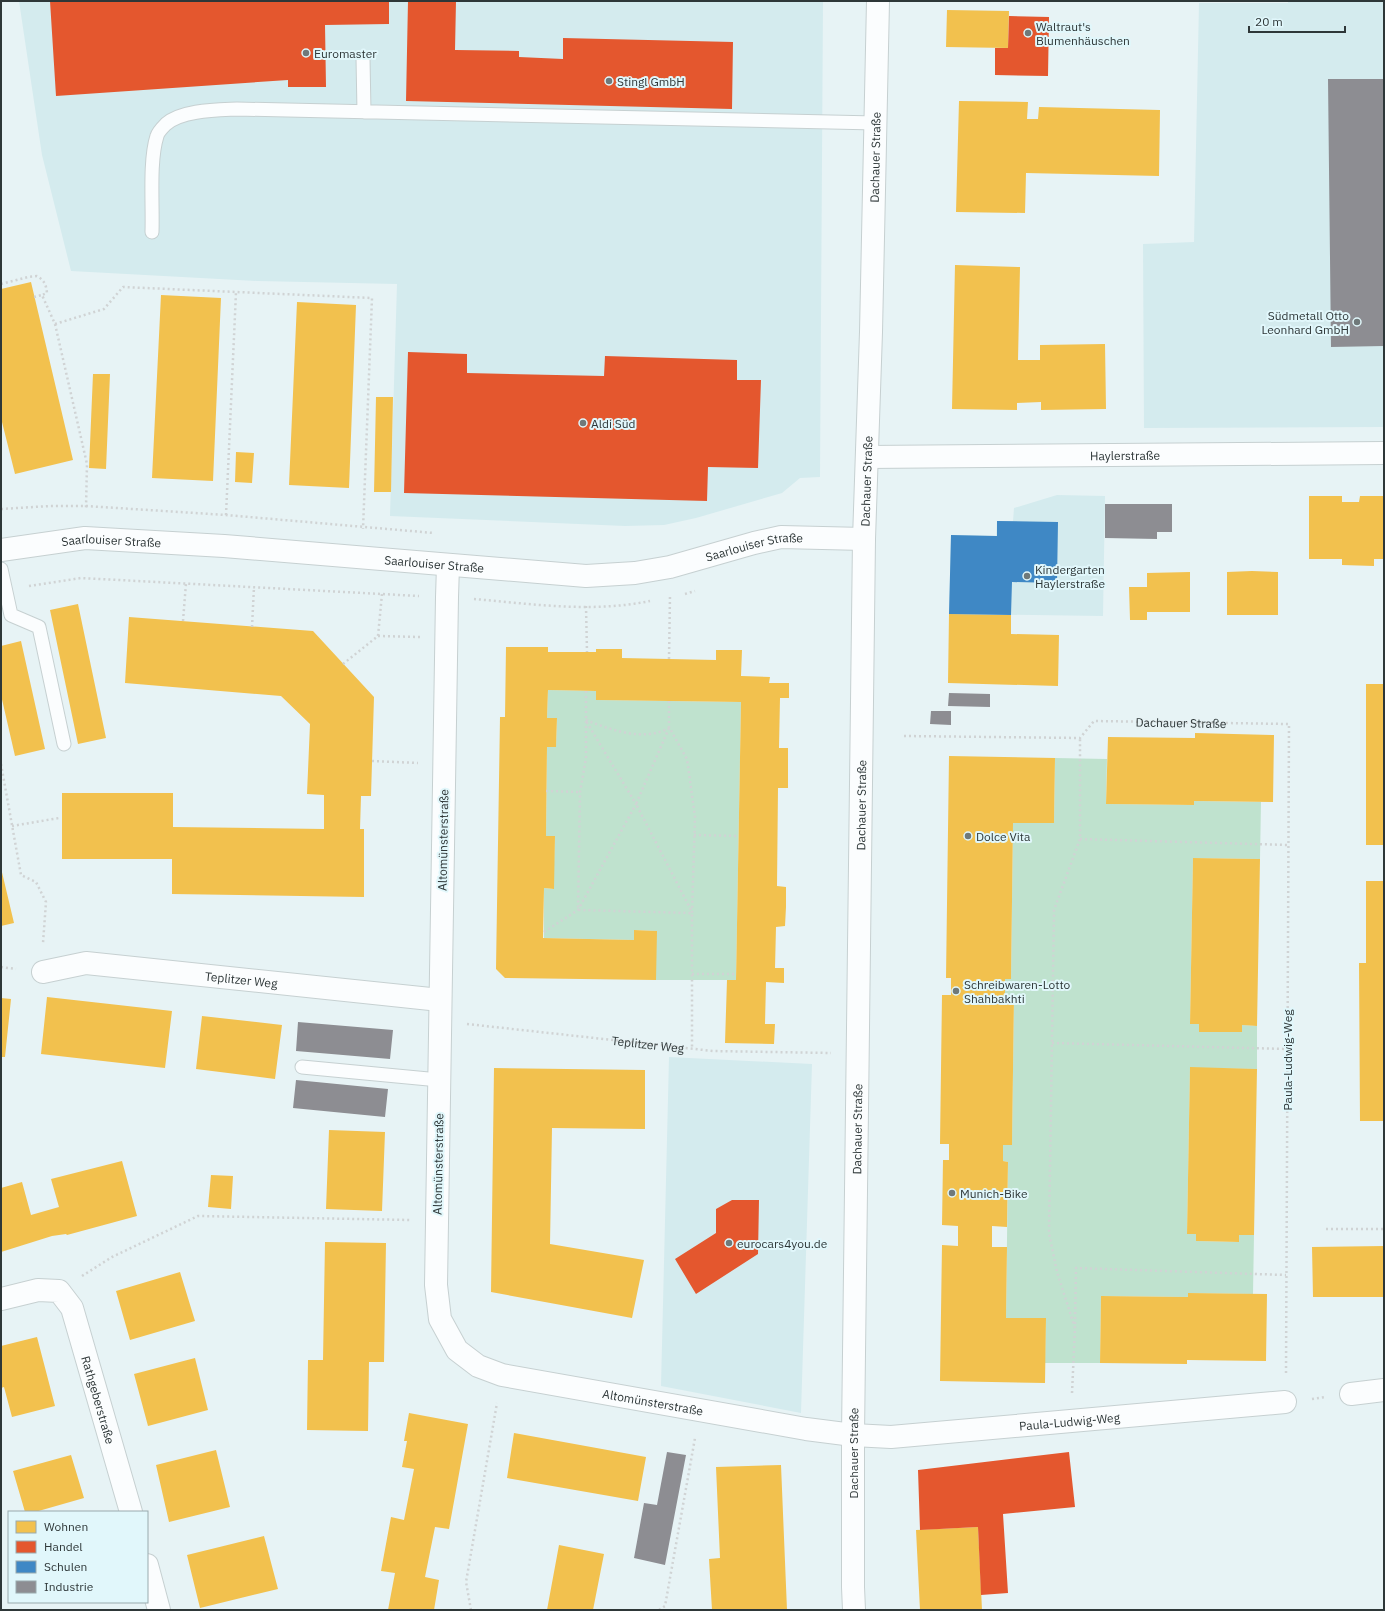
<svg xmlns="http://www.w3.org/2000/svg" width="1385" height="1611" font-family="'IBM Plex Sans',sans-serif">
<style>
.built{fill:#d4ebee}
.green{fill:#bfe2ce}
.homes{fill:#f2c14e}
.shops{fill:#e4572e}
.schools{fill:#3f88c5}
.industry{fill:#8d8d92}
.lines{fill:none;stroke-linecap:round;stroke-linejoin:round}
.lane-casing{stroke:#c6d0d1;stroke-width:15}
.street-casing{stroke:#c6d0d1;stroke-width:24}
.secondary-casing{stroke:#c6d0d1;stroke-width:24}
.path{stroke:#d0d3d4;stroke-width:2.5;stroke-dasharray:2 3;stroke-linecap:butt}
.lane{stroke:#fbfdfe;stroke-width:13}
.street{stroke:#fbfdfe;stroke-width:22}
.secondary{stroke:#fbfdfe;stroke-width:22}
.poi-dot{fill:#6f797a;stroke:#e1f7fb;stroke-width:1.5}
.labels{text-anchor:middle;dominant-baseline:central;stroke-width:4;stroke-linejoin:round;paint-order:stroke}
.poi-label{font-size:12px;fill:#2e3738;stroke:#e1f7fb;text-anchor:start}
.street-label{font-size:12px;fill:#2e3738;stroke:#e1f7fb}
</style>
<rect width="100%" height="100%" fill="#e7f3f5"/>
<path class="built" d="M19,1H823L820,477L800,478L782,493L696,518L664,525L625,526L390,516L397,284L258,281L71,271L42,155Z
M1288,1H1384V427L1144,428L1143,244L1194,242L1199,3H1288Z
M1057,495L1105,496L1103,616L949,614L951,535L996,536L997,521H1013L1014,508Z
M669,1057L812,1064L801,1413L661,1386Z"/>
<path class="green" d="M548,690L596,691V700L741,702L736,980H656V931L635,930L634,940L544,938V888L553,889L555,836H546L547,747L556,746L557,718H547Z
M1055,758L1107,759L1106,804L1194,805V801L1261,802L1260,859L1193,858L1190,1024H1199V1032H1242V1025L1257,1026V1069L1190,1068L1187,1234H1196V1241L1239,1242V1235H1254L1253,1294L1188,1293V1297L1101,1296L1100,1363H1045L1046,1318H1006L1008,1162L1003,1161V1145L1012,1144L1014,996H1005V979H1011L1013,823H1054Z"/>
<path class="homes" d="M947,10L1009,11L1008,48L946,47Z
M959,101L1028,102L1027,119H1038L1039,107L1160,110L1159,176L1026,173L1025,213L956,212Z
M955,265L1020,267L1018,360H1040V345L1105,344L1106,409L1041,410V402L1017,403V410L952,409Z
M31,282L73,460L15,474L1,418V289Z
M161,295L221,298L213,481L152,478Z
M297,302L356,305L349,488L289,485Z
M93,374H110L106,469L89,468Z
M376,397H393L391,492H374Z
M236,452L254,453L252,483L235,482Z
M1309,496H1342V502H1359L1360,496H1384V559H1374V566L1342,565V559H1309Z
M1252,571L1278,572V615H1227V572Z
M1190,572V612H1147V620H1130L1129,587H1147V573Z
M78,604L106,738L78,744L50,610Z
M949,614L1011,615V634L1059,635L1058,686L948,683Z
M129,617L313,631L374,697L371,796H361L360,829H364V897L172,894V859H62V793H173V827L324,829V795L307,794L310,724L281,696L125,683Z
M21,641L45,749L15,756L1,695V646Z
M506,647H548V652H596V649H622V658L716,660V650H742L741,676L770,677L769,683H789V698H780L779,748H788V788H778L777,886L786,887V907L785,926L776,927L775,968H784V983L766,982L765,1024H775L774,1044L725,1043L727,980H736L741,702L596,700V691L548,690L547,718H557L556,747H547L546,836H555L554,889L544,888L543,938L634,940V930L657,931L656,980L505,978L496,969L500,717H505Z
M1366,684H1384V845H1366Z
M1195,733L1274,735L1273,802L1194,801V805L1106,804L1108,737L1195,738Z
M949,756L1055,758L1054,823H1013L1011,979H1005V996H1014L1012,1145H1003V1161L1008,1162L1007,1227L992,1226V1247H1007L1006,1318H1046L1045,1383L940,1381L942,1245L958,1246V1226L942,1225L943,1160H949V1144H940L942,995H951V978H946Z
M1193,858L1260,859L1257,1026L1242,1025V1032H1199V1024H1190Z
M1,868L14,923L1,926Z
M1366,881H1384V1121H1360L1359,963H1366Z
M47,997L172,1011L165,1068L41,1054Z
M1,998L11,999L5,1057H1Z
M202,1016L282,1025L275,1079L196,1069Z
M1190,1067L1257,1069L1254,1235H1239V1242L1196,1241V1234H1187Z
M494,1068L645,1070V1129L552,1128L550,1244L644,1260L632,1318L491,1292Z
M329,1130L385,1132L382,1211L326,1209Z
M122,1161L137,1216L67,1235L66,1234L52,1236L1,1252V1188L22,1182L31,1215L59,1207L51,1179Z
M211,1175L233,1176L231,1209L208,1207Z
M325,1242L386,1243L384,1362H369L368,1431L307,1430L308,1360H323Z
M1384,1246V1297H1313L1312,1247Z
M180,1272L195,1321L130,1340L116,1291Z
M1188,1293L1267,1294L1266,1361L1187,1360V1364L1100,1363L1101,1296L1188,1297Z
M37,1337L55,1406L12,1417L4,1387L1,1388V1346Z
M195,1358L208,1410L148,1426L134,1374Z
M409,1413L468,1424L449,1529L435,1527L425,1577L439,1580L434,1610H388L395,1573L381,1571L391,1517L404,1520L414,1469L402,1467L407,1441H404Z
M514,1433L646,1457L638,1501L507,1478Z
M216,1450L230,1507L169,1522L156,1465Z
M71,1455L84,1498L35,1512H25L13,1471Z
M781,1465L787,1610H712L709,1559L720,1558L716,1467Z
M978,1527L982,1610H920L916,1530Z
M264,1536L278,1589L200,1608L187,1555Z
M559,1545L604,1554L593,1610H547Z"/>
<path class="shops" d="M50,1H389V24L325,25L326,87H288V80L56,96Z
M408,1H456L455,50L519,51V57L563,59V38L733,42L732,109L406,101Z
M1009,16L1049,17L1048,76L995,75V48H1008Z
M408,352L467,354V373L604,376L605,356L737,360V380H761L758,468L708,467L707,501L404,493Z
M732,1200H759L758,1254L696,1294L675,1259L716,1233V1209Z
M1069,1452L1075,1507L1003,1514L1008,1593L981,1595L978,1527L920,1530L918,1470Z"/>
<path class="schools" d="M997,521L1058,522L1057,583L1012,582L1011,615L949,614L951,535L997,536Z"/>
<path class="industry" d="M1328,79H1384V346L1331,347Z
M1105,504H1172V532H1157V539L1105,538Z
M949,693L990,694V707L948,706Z
M931,711H951V725L930,724Z
M298,1022L393,1030L390,1059L296,1051Z
M296,1080L388,1089L385,1117L293,1108Z
M667,1452L686,1455L665,1565L634,1558L644,1503L657,1505Z"/>
<g class="lines">
<defs>
<path id="lane" d="M363,58L364,112
M152,232C153,205 149,161 157,136C158,132 163,127 166,124C182,110 217,110 237,109L876,123
M1,569L11,615L39,627L64,744
M302,1067L439,1080"/>
<g id="street">
<path id="s3" d="M867,457L1384,453"/>
<path id="s4" d="M1,550L85,538L224,546L586,576L635,573L670,567L754,543L781,537L864,539"/>
<path id="s5" d="M448,566L447,597L436,1285L440,1319L457,1350L478,1366L502,1375L806,1429L853,1435L891,1437L1285,1402"/>
<path id="s6" d="M43,972L86,963L440,1000"/>
<path id="s7" d="M1,1299L38,1290L59,1291L72,1308L131,1512"/>
<path d="M1351,1394L1384,1390"/>
<path d="M147,1565L159,1610"/>
</g>
<g id="secondary">
<path id="s8" d="M854,1610L853,1587V1435L864,539L871,332L878,1"/>
</g>
</defs>
<use href="#lane" class="lane-casing"/>
<use href="#street" class="street-casing"/>
<use href="#secondary" class="secondary-casing"/>
<g class="path">
<path d="M1,284L28,277L37,276C45,281 46,285 47,293L42,295"/>
<path d="M34,297L42,295L55,324L87,464L86,508"/>
<path d="M55,324L104,309L123,287L372,298L363,529"/>
<path d="M1,509L50,506H86L226,515L434,533"/>
<path d="M226,515L236,292"/>
<path d="M29,586L81,578L419,596"/>
<path d="M685,594L695,591"/>
<path d="M474,599C532,604 593,613 650,601"/>
<path d="M586,606L587,652"/>
<path d="M183,621L186,583"/>
<path d="M252,627L254,587"/>
<path d="M378,636L420,637"/>
<path d="M669,659L670,595"/>
<path d="M343,664L378,636L382,594"/>
<path d="M586,691V758L580,792L578,910L692,913V1049"/>
<path d="M669,701V727L687,759L695,817L692,913"/>
<path d="M586,720C611,730 644,742 669,728"/>
<path d="M669,728L636,804L692,912"/>
<path id="s1" d="M904,736L1080,738L1094,721L1289,724L1286,1375"/>
<path d="M372,761L418,763"/>
<path d="M1,764L21,875L36,882L46,902L43,943"/>
<path d="M546,791L580,792"/>
<path d="M12,826L59,818"/>
<path d="M694,835L738,836"/>
<path d="M1080,839L1289,845"/>
<path d="M544,932L578,910L636,804L586,721"/>
<path d="M1,967L16,969"/>
<path d="M692,974H736"/>
<path id="s2" d="M467,1024L713,1051L831,1053"/>
<path d="M1052,1043L1287,1049"/>
<path d="M1326,1229H1384"/>
<path d="M82,1276L112,1257L198,1216L410,1220"/>
<path d="M1075,1324L1076,1268L1286,1275"/>
<path d="M1072,1393L1075,1328L1057,1272L1049,1233L1054,910L1080,839V738"/>
<path d="M1312,1399L1325,1397"/>
<path d="M471,1610L466,1582L497,1403"/>
<path d="M659,1610L665,1606L695,1438"/>
</g>
<use href="#lane" class="lane"/>
<use href="#street" class="street"/>
<use href="#secondary" class="secondary"/>
</g>
<g class="poi-dot">
<circle cx="1028" cy="33" r="4"/>
<circle cx="306" cy="53" r="4"/>
<circle cx="609" cy="81" r="4"/>
<circle cx="1357" cy="322" r="4"/>
<circle cx="583" cy="423" r="4"/>
<circle cx="1027" cy="576" r="4"/>
<circle cx="968" cy="836" r="4"/>
<circle cx="956" cy="991" r="4"/>
<circle cx="952" cy="1193" r="4"/>
<circle cx="729" cy="1243" r="4"/>
</g>
<g class="labels">
<g class="poi-label">
<text x="1036" y="26">Waltraut's<tspan x="1036" dy="14">Blumenhäuschen</tspan></text>
<text x="314" y="53">Euromaster</text>
<text x="617" y="81">Stingl GmbH</text>
<text x="1349" y="315" text-anchor="end">Südmetall Otto<tspan x="1349" dy="14">Leonhard GmbH</tspan></text>
<text x="591" y="423">Aldi Süd</text>
<text x="1035" y="569">Kindergarten<tspan x="1035" dy="14">Haylerstraße</tspan></text>
<text x="976" y="836">Dolce Vita</text>
<text x="964" y="984">Schreibwaren-Lotto<tspan x="964" dy="14">Shahbakhti</tspan></text>
<text x="960" y="1193">Munich-Bike</text>
<text x="737" y="1243">eurocars4you.de</text>
</g>
<g class="street-label">
<text stroke="none"><textPath href="#s8" startOffset="1453">Dachauer Straße</textPath></text>
<text stroke="none"><textPath href="#s3" startOffset="258">Haylerstraße</textPath></text>
<text stroke="none"><textPath href="#s8" startOffset="1129">Dachauer Straße</textPath></text>
<text stroke="none"><textPath href="#s4" startOffset="111">Saarlouiser Straße</textPath></text>
<text stroke="none"><textPath href="#s4" startOffset="759">Saarlouiser Straße</textPath></text>
<text stroke="none"><textPath href="#s4" startOffset="435">Saarlouiser Straße</textPath></text>
<text stroke="none"><textPath href="#s1" startOffset="285">Dachauer Straße</textPath></text>
<text stroke="none"><textPath href="#s8" startOffset="805">Dachauer Straße</textPath></text>
<text transform="translate(443 840) rotate(-89)">Altomünsterstraße</text>
<text stroke="none"><textPath href="#s6" startOffset="200">Teplitzer Weg</textPath></text>
<text stroke="none"><textPath href="#s2" startOffset="182">Teplitzer Weg</textPath></text>
<text transform="translate(1287 1060) rotate(-90)">Paula-Ludwig-Weg</text>
<text stroke="none"><textPath href="#s8" startOffset="481">Dachauer Straße</textPath></text>
<text transform="translate(438 1164) rotate(-89)">Altomünsterstraße</text>
<text stroke="none"><textPath href="#s7" startOffset="176">Rathgeberstraße</textPath></text>
<text stroke="none"><textPath href="#s5" startOffset="994">Altomünsterstraße</textPath></text>
<text stroke="none"><textPath href="#s5" startOffset="1414">Paula-Ludwig-Weg</textPath></text>
<text stroke="none"><textPath href="#s8" startOffset="157">Dachauer Straße</textPath></text>
</g>
</g>
<rect width="1385" height="1611" fill="none" stroke="#2e3738" stroke-width="4"/>
<rect x="8" y="1511" width="140" height="92" fill="#e1f7fb" stroke="#99aaad"/>
<rect x="16" y="1521" width="20" height="12" fill="#f2c14e" stroke="#99aaad"/>
<text x="44" y="1531" font-size="12" fill="#2e3738">Wohnen</text>
<rect x="16" y="1541" width="20" height="12" fill="#e4572e" stroke="#99aaad"/>
<text x="44" y="1551" font-size="12" fill="#2e3738">Handel</text>
<rect x="16" y="1561" width="20" height="12" fill="#3f88c5" stroke="#99aaad"/>
<text x="44" y="1571" font-size="12" fill="#2e3738">Schulen</text>
<rect x="16" y="1581" width="20" height="12" fill="#8d8d92" stroke="#99aaad"/>
<text x="44" y="1591" font-size="12" fill="#2e3738">Industrie</text>
<path d="M1249 26v6h96v-6" fill="none" stroke="#2e3738" stroke-width="2"/>
<text x="1255" y="26" font-size="12" fill="#2e3738" stroke="#e1f7fb" stroke-width="3" paint-order="stroke">20 m</text>
</svg>
